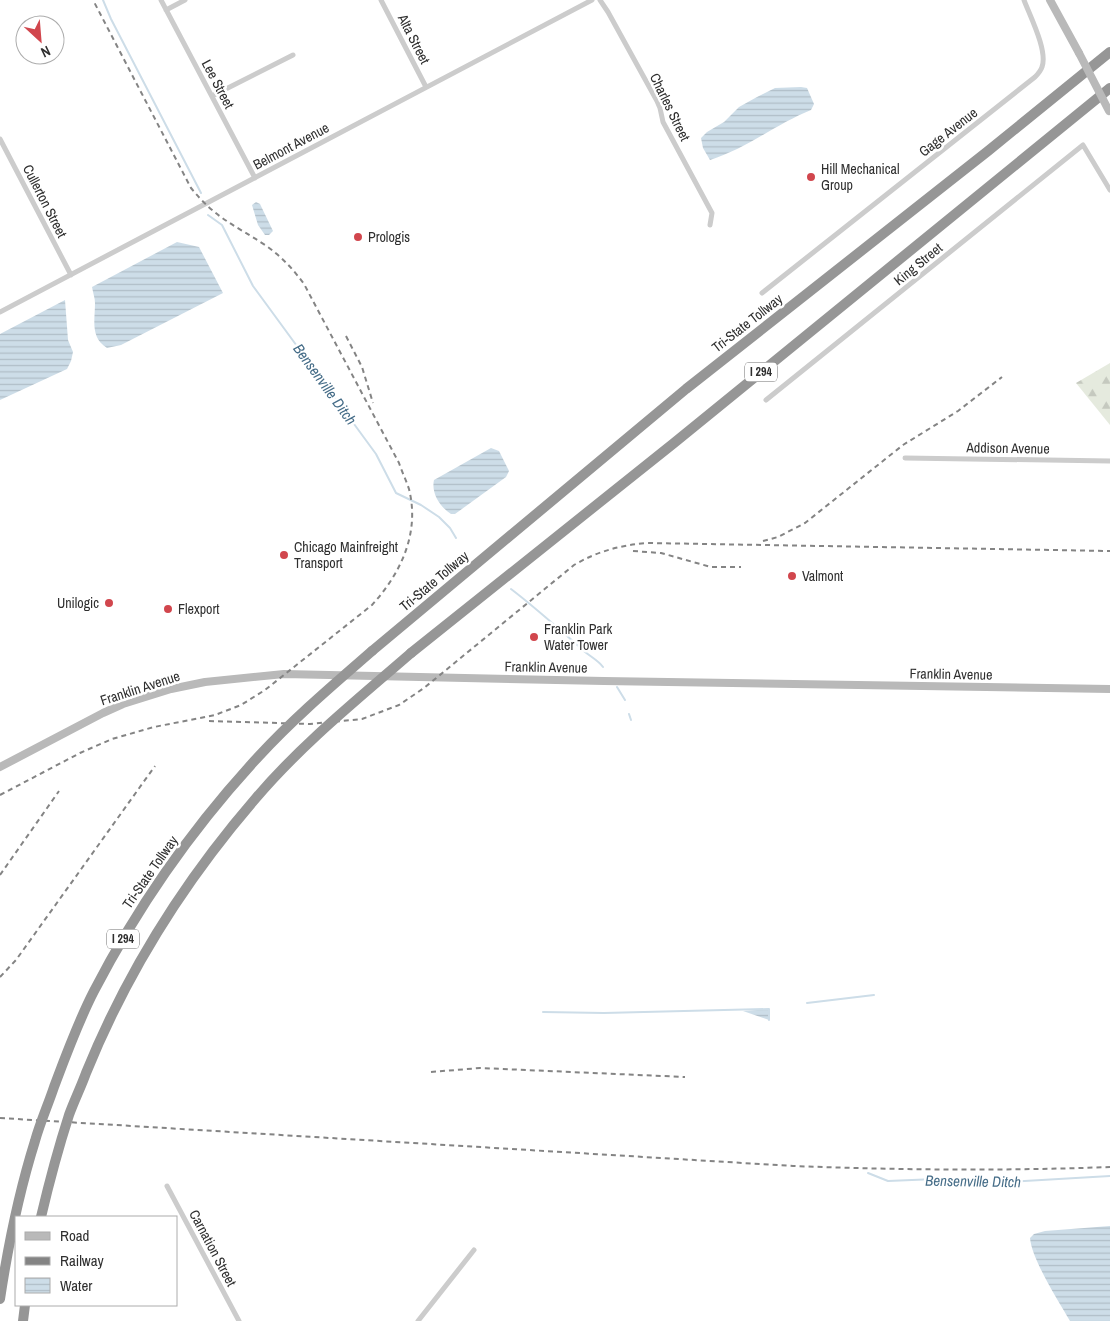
<svg xmlns="http://www.w3.org/2000/svg" width="1110" height="1321" font-family="'Archivo Narrow',sans-serif">
<style>
.forest{fill:url(#forest-firs)}
.water{fill:url(#water-rules)}
.lines{fill:none;stroke-linecap:round;stroke-linejoin:round}
.stream{stroke:#cddde8;stroke-width:2}
.street{stroke:#ccc;stroke-width:5}
.secondary{stroke:#b9b9b9;stroke-width:8}
.highway{stroke:#969696;stroke-width:10}
.rail{stroke:#848484;stroke-width:2;stroke-dasharray:5 4;stroke-linecap:butt}
.secondary-bridge{stroke:#b9b9b9;stroke-width:8}
.highway-bridge{stroke:#969696;stroke-width:10}
.poi-dot{fill:#d1464d;stroke:#fff;stroke-width:2}
.labels{text-anchor:middle;dominant-baseline:central;stroke-width:5;stroke-linejoin:round;paint-order:stroke}
.shield{fill:#fff;stroke:#6d6d6d;stroke-width:1}
.shield-label{font-size:12px;font-weight:bold;fill:#2f2f2f}
.street-label{font-size:14px;fill:#2f2f2f;stroke:#fff}
.poi-label{font-size:14px;fill:#2f2f2f;stroke:#fff;text-anchor:start}
.water-label{font-size:15px;font-style:italic;fill:#466d88;stroke:#fff}
</style>
<defs>
<pattern id="forest-firs" width="22" height="20" patternUnits="userSpaceOnUse" patternTransform="scale(1.25)"><rect width="22" height="20" fill="#e5eade"/><path d="M5 1l3.5 6h-7zM16 11l3.5 6h-7z" fill="#c5c9bf"/></pattern>
<pattern id="water-rules" width="6" height="5" patternUnits="userSpaceOnUse" patternTransform="scale(1.25)"><rect width="6" height="5" fill="#cddde8"/><path d="M0 2.5h6" fill="none" stroke="#b0bec7"/></pattern>
</defs>
<rect width="100%" height="100%" fill="#fff"/>
<path class="forest" d="M1110,363V425L1076,383Z"/>
<path class="water" d="M801,87L807,88L814,104L811,110C776,124 746,149 710,160L703,148L701,138L707,132L724,122L739,107L757,97L775,88Z
M256,202L260,204L273,231L269,235H265L258,225L252,205Z
M177,242L199,247L223,293L121,345L107,348C90,337 95,321 95,303C95,298 93,293 92,287Z
M65,300L68,340L73,352L71,361L67,369L0,400V334Z
M491,448L499,451L509,471L506,477L455,514H451C440,507 431,493 434,480Z
M769,1009V1020L743,1011Z
M1110,1226V1321H1070C1058,1300 1032,1260 1030,1238L1034,1234L1045,1231Z"/>
<g class="lines">
<path class="stream" d="M103,0L111,19L201,193
M208,215L222,225L253,286L376,454L396,493L421,505L439,517L450,528L456,538
M511,589C536,608 559,629 583,650C589,656 598,660 603,667
M617,687L625,700
M629,714L631,720
M807,1003L874,995
M543,1012L604,1013L769,1009V1020
M868,1173L888,1181L936,1179L990,1183L1110,1176"/>
<path class="street" d="M161,0L255,178
M381,0L426,87
M600,0L608,12L657,101L660,108L663,122L712,213L710,225
M166,10L185,0
M212,96L293,55
M0,139L71,275
M762,293L1035,77C1038,74 1041,70 1042,67C1048,51 1030,16 1024,0
M0,312L592,0
M766,400L1083,145L1110,190
M905,458L1110,461
M167,1186L239,1321
M418,1321L474,1250"/>
<path class="secondary" d="M1050,0L1079,53
M0,767L103,713L123,704L171,689L205,682L284,674L604,681L1110,689"/>
<path class="highway" d="M372,651L686,389L988,151L1110,52
M411,653L674,443L1110,88
M23,1321L25,1305"/>
<path class="rail" d="M346,336L362,367L373,403
M763,541L778,537L805,523L903,445L958,411L1002,377
M633,551L661,553L711,567H741
M209,721L310,724L362,719L399,705L424,688L574,565C598,551 621,545 648,543L1110,551
M0,795L80,753L112,739L154,727L215,715L241,705L265,690L372,605C401,573 420,533 409,489C406,480 402,472 399,463L304,284C293,269 281,256 265,245C235,225 216,219 191,188L93,0
M0,875L59,791
M0,977L16,960L155,766
M431,1072L480,1068L685,1077
M0,1118L793,1166C899,1170 1004,1171 1110,1167"/>
<path class="secondary-bridge" d="M1079,53L1109,111"/>
<path class="highway-bridge" d="M41,1217C49,1183 58,1149 69,1115C74,1101 81,1087 86,1073C127,972 185,880 256,798C302,744 358,699 411,653
M0,1299C8,1246 19,1192 35,1141C40,1123 48,1105 54,1087C66,1055 78,1022 94,991C138,906 194,826 259,756C294,718 333,685 372,651"/>
</g>
<g class="poi-dot">
<circle cx="811" cy="177" r="5"/>
<circle cx="358" cy="237" r="5"/>
<circle cx="284" cy="555" r="5"/>
<circle cx="792" cy="576" r="5"/>
<circle cx="109" cy="603" r="5"/>
<circle cx="168" cy="609" r="5"/>
<circle cx="534" cy="637" r="5"/>
</g>
<g class="labels">
<g class="shield">
<rect x="745" y="362.5" width="32" height="19" rx="4"/>
<rect x="107" y="929.5" width="32" height="19" rx="4"/>
</g>
<g class="shield-label">
<text x="761" y="372">I 294</text>
<text x="123" y="939">I 294</text>
</g>
<g class="street-label">
<text transform="translate(414 39) rotate(63)">Alta Street</text>
<text transform="translate(218 84) rotate(62)">Lee Street</text>
<text transform="translate(670 107) rotate(64)">Charles Street</text>
<text transform="translate(948 132) rotate(-38)">Gage Avenue</text>
<text transform="translate(291 146) rotate(-28)">Belmont Avenue</text>
<text transform="translate(45 201) rotate(63)">Cullerton Street</text>
<text transform="translate(918 264) rotate(-39)">King Street</text>
<text transform="translate(747 323) rotate(-38)">Tri-State Tollway</text>
<text transform="translate(1008 448) rotate(1)">Addison Avenue</text>
<text transform="translate(434 581) rotate(-40)">Tri-State Tollway</text>
<text transform="translate(546 667) rotate(1)">Franklin Avenue</text>
<text transform="translate(951 674) rotate(1)">Franklin Avenue</text>
<text transform="translate(140 688) rotate(-18)">Franklin Avenue</text>
<text transform="translate(150 872) rotate(-55)">Tri-State Tollway</text>
<text transform="translate(213 1248) rotate(62)">Carnation Street</text>
</g>
<g class="poi-label">
<text x="821" y="169">Hill Mechanical<tspan x="821" dy="16">Group</tspan></text>
<text x="368" y="237">Prologis</text>
<text x="294" y="547">Chicago Mainfreight<tspan x="294" dy="16">Transport</tspan></text>
<text x="802" y="576">Valmont</text>
<text x="99" y="603" text-anchor="end">Unilogic</text>
<text x="178" y="609">Flexport</text>
<text x="544" y="629">Franklin Park<tspan x="544" dy="16">Water Tower</tspan></text>
</g>
<g class="water-label">
<text transform="translate(325 384) rotate(54)">Bensenville Ditch</text>
<text transform="translate(973 1181) rotate(1)">Bensenville Ditch</text>
</g>
</g>
<rect x="15" y="1216" width="162" height="90" fill="#ffffff" stroke="#acacac"/>
<rect x="25" y="1232" width="25" height="8" fill="#b9b9b9" stroke="#acacac"/>
<text x="60" y="1241" font-size="15" fill="#2f2f2f">Road</text>
<rect x="25" y="1257" width="25" height="8" fill="#848484" stroke="#acacac"/>
<text x="60" y="1266" font-size="15" fill="#2f2f2f">Railway</text>
<rect x="25" y="1278" width="25" height="15" fill="url(#water-rules)" stroke="#acacac"/>
<text x="60" y="1291" font-size="15" fill="#2f2f2f">Water</text>
<g transform="translate(40 40) rotate(154)"><circle r="24" fill="#ffffff" stroke="#acacac"/>
<path d="M0-4L9 19L0 12L-9 19Z" fill="#d1464d"/>
<text y="-8" font-size="14" font-weight="bold" text-anchor="middle" fill="#2f2f2f">N</text>
</g>
</svg>
